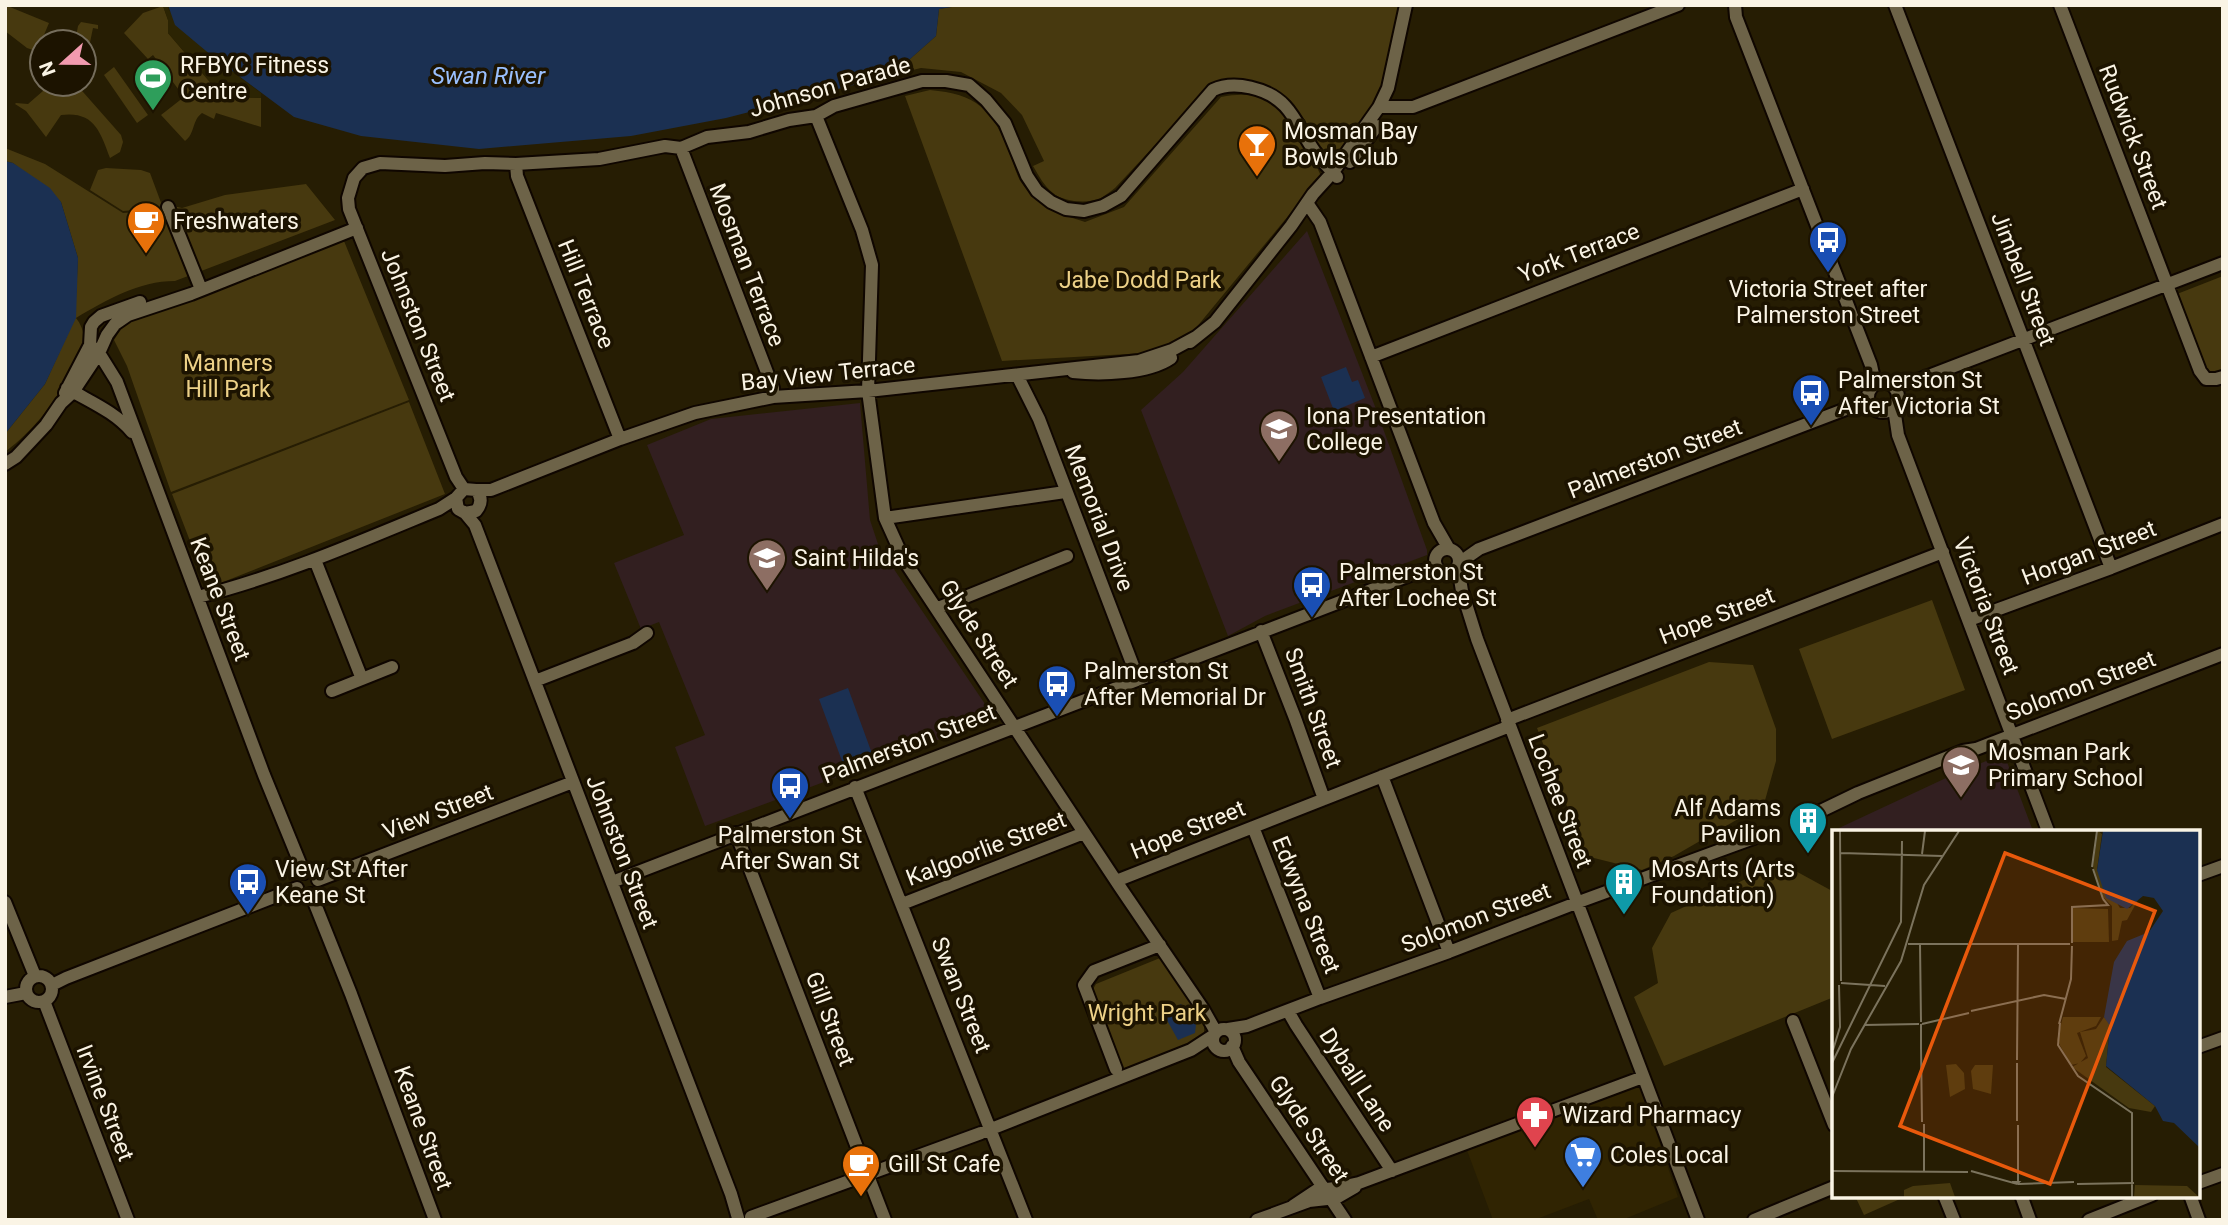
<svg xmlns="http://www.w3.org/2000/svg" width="2228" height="1225" font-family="Roboto,sans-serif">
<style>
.built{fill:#302402}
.education{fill:#321f20}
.green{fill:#47390f}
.sand{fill:#2c2403}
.water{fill:#1b3052}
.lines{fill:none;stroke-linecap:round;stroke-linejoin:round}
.minor-casing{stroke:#0f0600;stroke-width:16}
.minor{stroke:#6d6348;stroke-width:12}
.labels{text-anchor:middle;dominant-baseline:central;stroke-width:7;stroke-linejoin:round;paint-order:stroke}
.poi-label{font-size:23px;fill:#faf4e5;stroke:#1c1300;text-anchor:start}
.street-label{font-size:23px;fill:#faf4e5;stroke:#1c1300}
.park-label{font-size:23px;fill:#edd187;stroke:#1c1300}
.water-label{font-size:24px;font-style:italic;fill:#9ac0fe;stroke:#1c1300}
.inset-road{fill:none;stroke:#7b735d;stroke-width:2}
.view{fill:#e8590c;fill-opacity:0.15;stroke:#e8590c;stroke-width:3.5}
.inset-edge{fill:none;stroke:#faf4e5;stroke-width:3.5}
</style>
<rect width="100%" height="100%" fill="#261d03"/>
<path class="built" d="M1638,1080L1678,1197L1622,1220H1598L1589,1199L1534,1220H1493L1465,1145Z"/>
<path class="education" d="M1307,231L1376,409L1427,550V555L1265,616L1228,636L1141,410L1183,372Z
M860,403L870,520L879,547L989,710L986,722L705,826L675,747L705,735L659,622L641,629L614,563L684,535L647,445L711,419Z
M2004,754L2033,831H1841L1839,828L1961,771Z"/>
<path class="green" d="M5,5L49,23L41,42L33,50L27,48L5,31Z
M964,5H1399C1395,27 1393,50 1386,71C1376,104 1357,131 1338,159C1316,155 1310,126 1296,111C1291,106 1284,103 1278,99C1258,86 1237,70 1213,83L1115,188C1111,191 1106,195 1101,198C1089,204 1063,202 1053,193C1044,186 1039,176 1033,166L1044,161L1022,115L1001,93L961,72L921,68L892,75L936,36L939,9Z
M163,6L168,20V33L215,88L230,97L261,98V127L216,113L214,119L202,113C192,120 195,134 185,141L161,115L184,97L153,55L148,59L124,33L143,13Z
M81,22L98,25V29L93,28L88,52L89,61L95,63L92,82L84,80V42H75L78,26Z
M114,67L148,115L137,123L104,75Z
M51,84H76L121,135L123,142L120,152L110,158C100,131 94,111 61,115L46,137L26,111L15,104L16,103L28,104Z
M930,90C976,94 993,109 1009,152C1013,161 1016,174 1021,182C1039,208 1057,213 1085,222L1124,207L1221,97C1259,90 1276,100 1296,131C1306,146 1314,160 1321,176L1186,340L1164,352L1002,361L905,96Z
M5,148L45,164L123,213L164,210L173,206L182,208L225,195L306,184L335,220L175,281C139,281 106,300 76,318C81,324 85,334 84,343C84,356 75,367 69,377C50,408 34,430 5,452V434L45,384L75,318L78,258L61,202L13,163L5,161Z
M106,168L141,170L150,173L163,208L123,211L90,190L98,170Z
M344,241L409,400L171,492L127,366L114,340L129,316L199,294Z
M2223,276V372C2214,376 2208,371 2202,365L2177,294Z
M409,402L445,494L208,588L172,494Z
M1932,600L1965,690L1832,739L1799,649Z
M1709,662L1753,665L1776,729V761L1764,804L1674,856L1642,870L1586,856L1537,728Z
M1781,863L1834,892V997L1664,1066L1634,997L1658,983L1652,948L1671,913Z
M1160,958L1204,1021V1036L1196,1042L1123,1071L1092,991L1096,984Z
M1857,1195H1909L1864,1215L1856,1198Z"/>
<path class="sand" d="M168,5V9L212,56L261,93V98L230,97L215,88L168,33V20L163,6Z"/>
<path class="water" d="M168,5H964L939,9L936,36L892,75L726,118L631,136L479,149L361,136L294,117L212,56L175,25Z
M5,161L13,163L50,188L61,202L78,258L76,318L45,384L5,434Z
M1346,367L1352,382L1358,380L1365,398L1334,411L1321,377Z
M848,688L874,759L845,769L819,699Z
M1181,1004L1196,1025L1195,1033L1178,1040L1163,1013Z"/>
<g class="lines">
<defs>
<path id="minor" d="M1735,5L1736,17L1871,365L1875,384
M1895,5L2111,568
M2060,5L2200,371L2206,379H2216L2223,377
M1379,107H1413L1678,5
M816,116L862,230L872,265L868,391L885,518L904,560L1120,887L1203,1009L1216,1032
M681,148L773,388V397
M1350,162L1377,126
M516,164L517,176L620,439
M1307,203L1320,222L1434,523L1449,549
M168,207L201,289
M1190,342L1215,322L1291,226L1313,194L1333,172L1379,107L1388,88L1406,5
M90,345L99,353L117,382L264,775L304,873
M1371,357L1803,189
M1073,372C1100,375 1148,374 1171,358
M1017,375L1039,419L1138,679
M1868 397a15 15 0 1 1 30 0a15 15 0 1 1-30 0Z
M1894,385L1918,380L2223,263
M67,388C90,402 114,411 132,432
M65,393L90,345L91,327L94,322L101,316L140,302
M1894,408L1898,435L2048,831
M5,464L16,457L46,425L61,403L73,392L99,353L107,335L115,324L128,315L191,294L357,228
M464,489L456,477L349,209L348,198L354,178L363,168L380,163L445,166L485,163L516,164L599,159L665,146L681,148L707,137L749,132L789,120L816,116L834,106L922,81H946L969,85L986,100L1005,123L1027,176L1037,191L1051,202L1066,209L1084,211L1103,206L1121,196L1213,90C1234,80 1268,88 1285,106C1297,119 1304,137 1315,152C1322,161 1330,169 1337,177
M476,490H491L620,439L695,413L773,397L868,391L1139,361L1172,350L1196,337
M465,513L475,525L731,1194L738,1218
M885,518L1065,492
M1435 561a12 12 0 1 1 24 0a12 12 0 1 1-24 0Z
M315,560L362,679
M1459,563L1479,549L1846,409L1871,406
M1458,567L1462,591L1477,639L1698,1220
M198,597C281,576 359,542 439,509L456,498L464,489L476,490C482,497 482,504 476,511L465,513L458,509L456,498
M938,608L1067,556
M1969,620L2111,568L2223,524
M1261,631L1295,718L1324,799
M535,681L633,643L647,633
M332,691L392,667
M1507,720L1943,552
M1382,776L1449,952
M855,787L1026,1220
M1800,821L1858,793L1963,751L1976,749L2223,654
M1253,827L1320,998
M736,833L885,1220
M2198,875L2223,866
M318,880L573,782
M1116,881L1510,726
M612,882L1418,572L1438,569
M311,894L351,994L435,1220
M5,902L35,976
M902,904L1084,833
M26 989a13 13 0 1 1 26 0a13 13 0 1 1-26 0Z
M52,985L66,978L297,888
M5,997L26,993
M44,1001L128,1220
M1288,1011L1296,1025L1392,1171
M1793,1021L1834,1125
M1228,1029L1247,1026L1320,998L1449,952L1576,903L1759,836
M1213 1040a11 11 0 1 1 22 0a11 11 0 1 1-22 0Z
M1232,1046L1239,1062L1345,1220
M2198,1047L2223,1038
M1116,1069L1084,985L1094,971L1160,945
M2198,1183L2223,1174
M1944,1195L1954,1220
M2021,1195L2030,1220
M2190,1195L2199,1220
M1293,1206L1317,1190L1336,1188L1359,1183L1643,1077
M751,1217L981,1133L1191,1050L1214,1035
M1257,1220L1309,1201L1336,1198L1355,1187
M1754,1220L1834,1187
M2089,1220L2152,1195"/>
</defs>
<use href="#minor" class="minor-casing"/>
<use href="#minor" class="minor"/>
</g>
<defs>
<symbol id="stadium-pin" viewBox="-11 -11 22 30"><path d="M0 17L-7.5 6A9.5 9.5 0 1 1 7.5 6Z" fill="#2e9e5b" stroke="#1c1300"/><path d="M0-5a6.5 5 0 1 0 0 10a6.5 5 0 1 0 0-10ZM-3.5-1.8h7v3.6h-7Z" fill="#fff"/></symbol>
<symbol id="bar-pin" viewBox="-11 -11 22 30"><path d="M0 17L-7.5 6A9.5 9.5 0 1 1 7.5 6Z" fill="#e8710a" stroke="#1c1300"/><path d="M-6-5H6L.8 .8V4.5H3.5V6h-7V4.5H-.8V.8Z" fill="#fff"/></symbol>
<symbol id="cafe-pin" viewBox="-11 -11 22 30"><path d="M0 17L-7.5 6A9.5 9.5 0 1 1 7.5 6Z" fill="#e8710a" stroke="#1c1300"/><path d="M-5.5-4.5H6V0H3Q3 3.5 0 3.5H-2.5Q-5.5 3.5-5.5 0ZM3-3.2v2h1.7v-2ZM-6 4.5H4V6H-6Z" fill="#fff"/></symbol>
<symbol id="bus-pin" viewBox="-11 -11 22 30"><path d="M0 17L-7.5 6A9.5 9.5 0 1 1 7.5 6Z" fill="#1a4fb4" stroke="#1c1300"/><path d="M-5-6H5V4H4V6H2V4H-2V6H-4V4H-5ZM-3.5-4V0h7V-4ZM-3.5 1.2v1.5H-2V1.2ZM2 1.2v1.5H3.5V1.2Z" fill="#fff"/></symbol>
<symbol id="school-pin" viewBox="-11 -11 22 30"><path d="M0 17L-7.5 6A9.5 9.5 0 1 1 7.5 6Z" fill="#8d6e63" stroke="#1c1300"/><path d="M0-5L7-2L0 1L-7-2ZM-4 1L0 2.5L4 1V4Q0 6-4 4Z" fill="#fff"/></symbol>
<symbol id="building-pin" viewBox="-11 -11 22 30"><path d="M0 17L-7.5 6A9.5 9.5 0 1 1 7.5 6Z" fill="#0f9aa8" stroke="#1c1300"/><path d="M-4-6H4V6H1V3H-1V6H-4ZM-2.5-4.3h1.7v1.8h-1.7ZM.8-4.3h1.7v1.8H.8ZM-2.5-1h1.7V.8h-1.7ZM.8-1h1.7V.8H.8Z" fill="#fff"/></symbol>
<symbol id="pharmacy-pin" viewBox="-11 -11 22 30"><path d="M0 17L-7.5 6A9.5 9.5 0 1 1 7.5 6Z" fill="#e0444e" stroke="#1c1300"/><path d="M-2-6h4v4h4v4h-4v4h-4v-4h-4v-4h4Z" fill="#fff"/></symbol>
<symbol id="supermarket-pin" viewBox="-11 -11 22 30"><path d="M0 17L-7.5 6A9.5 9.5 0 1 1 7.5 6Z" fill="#3f7fe0" stroke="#1c1300"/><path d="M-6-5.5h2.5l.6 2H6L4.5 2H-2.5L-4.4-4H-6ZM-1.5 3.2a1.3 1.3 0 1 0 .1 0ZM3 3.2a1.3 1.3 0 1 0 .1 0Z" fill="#fff"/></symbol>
</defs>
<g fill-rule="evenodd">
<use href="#stadium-pin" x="131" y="56" width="44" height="60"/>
<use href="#bar-pin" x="1235" y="122" width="44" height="60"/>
<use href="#cafe-pin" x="124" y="199" width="44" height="60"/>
<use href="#bus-pin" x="1806" y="218" width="44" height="60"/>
<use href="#bus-pin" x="1789" y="371" width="44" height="60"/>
<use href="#school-pin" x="1257" y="407" width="44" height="60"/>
<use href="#school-pin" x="745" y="536" width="44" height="60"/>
<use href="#bus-pin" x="1290" y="563" width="44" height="60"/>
<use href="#bus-pin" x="1035" y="662" width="44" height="60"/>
<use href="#school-pin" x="1939" y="743" width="44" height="60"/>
<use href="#bus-pin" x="768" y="764" width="44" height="60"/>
<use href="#building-pin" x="1786" y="799" width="44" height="60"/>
<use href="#bus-pin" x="226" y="860" width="44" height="60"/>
<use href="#building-pin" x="1602" y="860" width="44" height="60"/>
<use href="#pharmacy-pin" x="1513" y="1093" width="44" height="60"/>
<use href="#supermarket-pin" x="1561" y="1133" width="44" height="60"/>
<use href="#cafe-pin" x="839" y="1142" width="44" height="60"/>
</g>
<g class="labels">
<g class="poi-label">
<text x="180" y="65">RFBYC Fitness<tspan x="180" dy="26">Centre</tspan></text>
<text x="1284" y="131">Mosman Bay<tspan x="1284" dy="26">Bowls Club</tspan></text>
<text x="173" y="221">Freshwaters</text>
<text x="1828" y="289" text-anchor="middle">Victoria Street after<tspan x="1828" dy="26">Palmerston Street</tspan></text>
<text x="1838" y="380">Palmerston St<tspan x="1838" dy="26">After Victoria St</tspan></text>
<text x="1306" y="416">Iona Presentation<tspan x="1306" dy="26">College</tspan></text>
<text x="794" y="558">Saint Hilda's</text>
<text x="1339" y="572">Palmerston St<tspan x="1339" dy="26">After Lochee St</tspan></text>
<text x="1084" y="671">Palmerston St<tspan x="1084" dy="26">After Memorial Dr</tspan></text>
<text x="1988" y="752">Mosman Park<tspan x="1988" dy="26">Primary School</tspan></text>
<text x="1781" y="808" text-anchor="end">Alf Adams<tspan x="1781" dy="26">Pavilion</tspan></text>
<text x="790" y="835" text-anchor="middle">Palmerston St<tspan x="790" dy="26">After Swan St</tspan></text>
<text x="275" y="869">View St After<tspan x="275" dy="26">Keane St</tspan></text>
<text x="1651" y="869">MosArts (Arts<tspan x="1651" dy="26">Foundation)</tspan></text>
<text x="1562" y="1115">Wizard Pharmacy</text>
<text x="1610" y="1155">Coles Local</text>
<text x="888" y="1164">Gill St Cafe</text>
</g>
<g class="street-label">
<text transform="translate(830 87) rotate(-16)">Johnson Parade</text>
<text transform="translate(2133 137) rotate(69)">Rudwick Street</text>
<text transform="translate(1579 253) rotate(-21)">York Terrace</text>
<text transform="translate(747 265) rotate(69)">Mosman Terrace</text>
<text transform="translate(2023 279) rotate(69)">Jimbell Street</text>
<text transform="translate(586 294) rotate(68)">Hill Terrace</text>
<text transform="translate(418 325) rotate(68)">Johnston Street</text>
<text transform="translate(828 374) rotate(-6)">Bay View Terrace</text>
<text transform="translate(1655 459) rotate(-21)">Palmerston Street</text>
<text transform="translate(1099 518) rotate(69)">Memorial Drive</text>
<text transform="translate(2089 553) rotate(-21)">Horgan Street</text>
<text transform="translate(220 599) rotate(69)">Keane Street</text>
<text transform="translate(1986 606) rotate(69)">Victoria Street</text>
<text transform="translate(1717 616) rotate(-21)">Hope Street</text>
<text transform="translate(979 634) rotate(57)">Glyde Street</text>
<text transform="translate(2081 686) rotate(-21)">Solomon Street</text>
<text transform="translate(1313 708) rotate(70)">Smith Street</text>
<text transform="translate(909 744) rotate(-21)">Palmerston Street</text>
<text transform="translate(1560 801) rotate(69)">Lochee Street</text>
<text transform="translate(438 812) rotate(-21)">View Street</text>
<text transform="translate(1188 830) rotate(-22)">Hope Street</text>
<text transform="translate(986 849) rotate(-21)">Kalgoorlie Street</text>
<text transform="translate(622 852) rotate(69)">Johnston Street</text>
<text transform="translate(1306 905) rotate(68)">Edwyna Street</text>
<text transform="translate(1476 918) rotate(-21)">Solomon Street</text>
<text transform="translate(961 995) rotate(68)">Swan Street</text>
<text transform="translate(830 1019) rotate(69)">Gill Street</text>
<text transform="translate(1357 1080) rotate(57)">Dyball Lane</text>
<text transform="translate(105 1103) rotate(69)">Irvine Street</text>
<text transform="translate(423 1128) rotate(70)">Keane Street</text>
<text transform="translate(1309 1129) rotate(56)">Glyde Street</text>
</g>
<g class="park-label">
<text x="1140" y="280">Jabe Dodd Park</text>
<text x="228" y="363">Manners<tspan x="228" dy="26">Hill Park</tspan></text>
<text x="1147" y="1013">Wright Park</text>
</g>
<g class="water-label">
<text x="488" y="76">Swan River</text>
</g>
</g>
<g transform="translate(1832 830)">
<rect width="368" height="368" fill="#261d03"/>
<path d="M266,1L270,4L265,40L288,78H298L307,68L295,90L290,91L286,110L280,111V76L269,65L261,36ZM241,78L276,79L277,112H241ZM231,187H269L264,196L245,203L254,226L248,233L239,235L225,210ZM272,187L278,195L274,237L323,276L319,282L297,278L240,237L256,228L248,202L264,199ZM124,234L132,243L133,259L118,267L114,235ZM143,235H161L159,264L141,259L139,241ZM118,353L123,367H72V360L81,356ZM303,355L355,356L367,367H302Z" fill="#47390f"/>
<path d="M271,1H367V317L342,293L331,291L323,276L274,236L278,196L272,187L282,132L295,111L317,102L331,81L322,68L311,66L295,79L274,68L265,40Z" fill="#1b3052"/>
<path class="inset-road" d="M8,1L9,151M9,23L110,26M90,24L93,1M260,37L265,1M261,39L271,69M240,113V77L276,75L271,69M76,114H136M88,114L89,192M139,114H238M9,153L53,156M139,181L212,165L234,169M228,193L226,215L246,246L300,283V367M90,194L137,183M227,194L239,149L240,116M32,195L87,194M89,217L90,292M89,218V194M1,220L8,197L7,155M185,230L186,114M0,233L69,92L70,11M0,267L19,219L69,131L92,55L127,1M185,291V233M0,341L136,342M92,341V294M139,341L185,354L187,352H180M186,351V295M186,354L242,352M245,354L302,353"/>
<path class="view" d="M173,23L323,81L218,354L68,296Z"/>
<rect width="368" height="368" class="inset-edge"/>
</g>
<rect width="2228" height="1225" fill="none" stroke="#faf4e5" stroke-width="14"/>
<g transform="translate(63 63) rotate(249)"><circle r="33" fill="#1c1300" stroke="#756d5c" stroke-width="2"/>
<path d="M0-5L12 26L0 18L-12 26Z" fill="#f29aaf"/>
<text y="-10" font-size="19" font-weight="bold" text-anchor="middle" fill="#faf4e5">N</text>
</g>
</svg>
